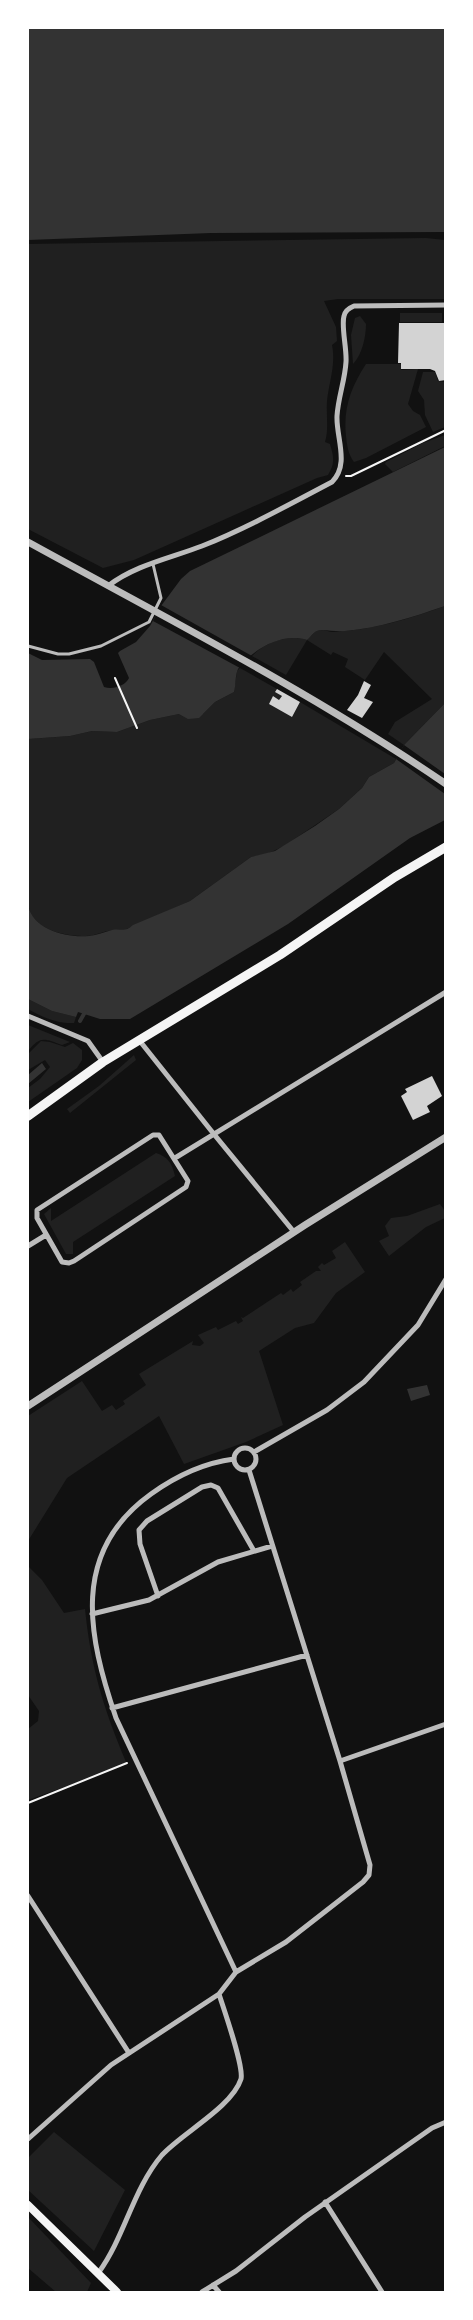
<svg xmlns="http://www.w3.org/2000/svg" width="473" height="2320" font-family="'PT Sans',sans-serif">
<style>
.green{fill:#202020}
.water{fill:#333}
.pier{fill:#111}
.lines{fill:none;stroke-linecap:round;stroke-linejoin:round}
.stream{stroke:#333;stroke-width:4}
.building{fill:#d3d3d3}
.path{stroke:#f5f5f5;stroke-width:2}
.service{stroke:#bcbcbc;stroke-width:3}
.minor{stroke:#bcbcbc;stroke-width:5}
.tertiary{stroke:#bcbcbc;stroke-width:7}
.secondary{stroke:#f5f5f5;stroke-width:8}
.primary{stroke:#f5f5f5;stroke-width:9}
</style>
<rect width="100%" height="100%" fill="#111"/>
<path class="green" d="M426,238L445,240V299H338L324,301L336,327L337,341L332,345C336,365 329,382 327,401C326,415 329,429 325,442L330,444C334,457 335,464 328,475L317,478L134,560L103,568L28,529V244Z
M400,313H442V322H400Z
M360,316L366,324C366,337 362,355 353,364L351,335L355,318Z
M366,364H401V370L418,369L408,404L413,411L420,415L426,427L366,458L354,462C348,454 347,445 346,436C343,408 351,387 366,364Z
M423,372H435L438,381L445,382V427L433,432L425,415L424,400L418,391Z
M445,435V446L393,472L385,464L386,462L423,443Z
M445,606V703L404,745L388,734L395,722L432,699L384,652L365,680L345,667L348,659L333,652L331,655L307,640L286,675L252,656C265,642 288,634 307,640C312,636 314,630 322,630C326,630 329,632 333,632C372,630 409,619 445,606Z
M240,668L277,689L276,692L282,696L279,700L273,696L269,704L292,717L300,702L396,759L394,763L369,777L362,788L339,809L284,846L265,855L251,857L190,901L120,932C109,927 98,936 86,936C63,936 33,930 28,905V739L70,736L92,731L117,732L150,720L179,714H203L215,702L234,692L237,671Z
M28,999L52,1011L76,1017L74,1023C57,1024 42,1017 28,1009Z
M28,1025L70,1042L62,1045C44,1038 40,1036 28,1051Z
M41,1041L50,1042L65,1047L73,1043L82,1050V1060L77,1068L28,1102V1088L40,1079L50,1067L45,1060L28,1070V1054Z
M134,1055L136,1060L70,1113L67,1109L99,1086Z
M156,1153C168,1157 172,1163 175,1176L73,1242V1254H66L44,1214L51,1208V1221Z
M440,1204L445,1211V1218L426,1227L389,1256L379,1241L389,1236L385,1226L391,1218L407,1216Z
M345,1242L365,1272L336,1293L314,1323L295,1328L259,1351L283,1425L246,1442L184,1464L159,1416L67,1478L28,1541V1416L82,1381L102,1411L112,1405L116,1410L125,1404L123,1401L146,1385L139,1374L193,1341L192,1345L200,1346L204,1343L198,1335L216,1327L218,1330L236,1321L238,1324L243,1321L241,1317L243,1318L281,1293L283,1295L291,1289L293,1292L302,1285L300,1282L316,1271H321L318,1267L322,1263L324,1265L336,1258L332,1251Z
M28,1566L42,1580L64,1613L85,1609C91,1668 103,1707 126,1762L120,1767L28,1800V1729L38,1721L39,1711L28,1695Z
M54,2132L125,2190L94,2251L28,2190V2158Z
M28,2217L91,2283L87,2292H56L28,2268Z"/>
<path class="water" d="M28,28H445V232L211,233L28,240Z
M445,447V606C413,617 379,628 345,631C337,632 329,630 322,630C314,630 312,636 307,640C282,632 253,649 238,669C235,675 236,686 234,692L215,702L199,718L188,719L179,714L150,720L117,732L92,731L70,736L28,739V653L42,660L90,659L94,662L104,687C113,690 125,686 129,678L118,653L120,651L136,642L150,626L161,606L181,579L190,571Z
M445,703V820L410,838L288,924L130,1019H100L78,1012L76,1017L52,1011L28,999V905C33,930 66,938 89,936C97,935 104,932 112,930C121,928 124,933 133,925L190,901L251,857L275,851L315,826L339,809L362,788L369,777L394,763L404,745Z
M42,1063L46,1069L28,1084V1075Z
M427,1385L430,1395L411,1401L407,1389Z"/>
<path class="pier" d="M161,605L252,656L240,668L153,621Z
M404,745L445,774V794L396,759Z"/>
<g class="lines">
<path class="stream" d="M80,1021L85,1012"/>
</g>
<path class="building" d="M399,323H446V380L439,381L435,371L430,369H401V363H398Z
M364,681L371,685L364,698L373,702L362,718L347,710L358,695Z
M277,689L300,702L292,717L269,704L273,696L279,700L282,696L275,692Z
M432,1076L442,1096L427,1106L430,1112L413,1120L401,1096L407,1092L405,1089Z"/>
<g class="lines">
<path class="path" d="M346,476H351L446,430
M115,678L137,728
M28,1803L127,1763"/>
<path class="service" d="M28,646L58,654H69L101,646L149,622L161,598L153,564"/>
<path class="minor" d="M108,586C135,565 171,558 202,546C247,528 290,504 332,482C350,464 336,438 337,416C338,398 345,380 346,362C347,349 341,326 344,316C345,311 349,308 354,306L446,305
M28,1016L88,1041L103,1062
M139,1040L213,1133L294,1232
M153,1135H159L188,1181L186,1187L74,1261L69,1263L62,1262L37,1218V1210Z
M175,1158L446,992
M28,1246L46,1235
M234 1459a11 11 0 1 1 22 0a11 11 0 1 1-22 0Z
M254,1452L327,1410L364,1382L418,1325L446,1279
M234,1459C203,1463 176,1476 151,1494C70,1552 88,1636 116,1718L236,1972
M249,1470L340,1761
M158,1596L140,1544L139,1530L147,1521L202,1487L211,1485L218,1488L254,1551
M92,1614L149,1600L218,1562L272,1546
M112,1708L307,1655
M28,1896L129,2053
M28,2139L111,2065L219,1994
M325,2202L382,2292
M99,2272C125,2236 133,2189 162,2155C182,2133 232,2107 241,2079C244,2066 224,2010 219,1994L236,1972L286,1942L363,1882L369,1875L370,1865L340,1761L446,1724
M213,2285L219,2292
M202,2292L236,2271L305,2217L432,2128L446,2122"/>
<path class="tertiary" d="M28,542C168,619 313,693 446,784
M28,1406L305,1225L446,1137"/>
<path class="secondary" d="M28,2205L117,2292"/>
<path class="primary" d="M28,1116L103,1062L280,955L395,877L446,847"/>
</g>
<rect width="473" height="2320" fill="none" stroke="#ffffff" stroke-width="58"/>
</svg>
